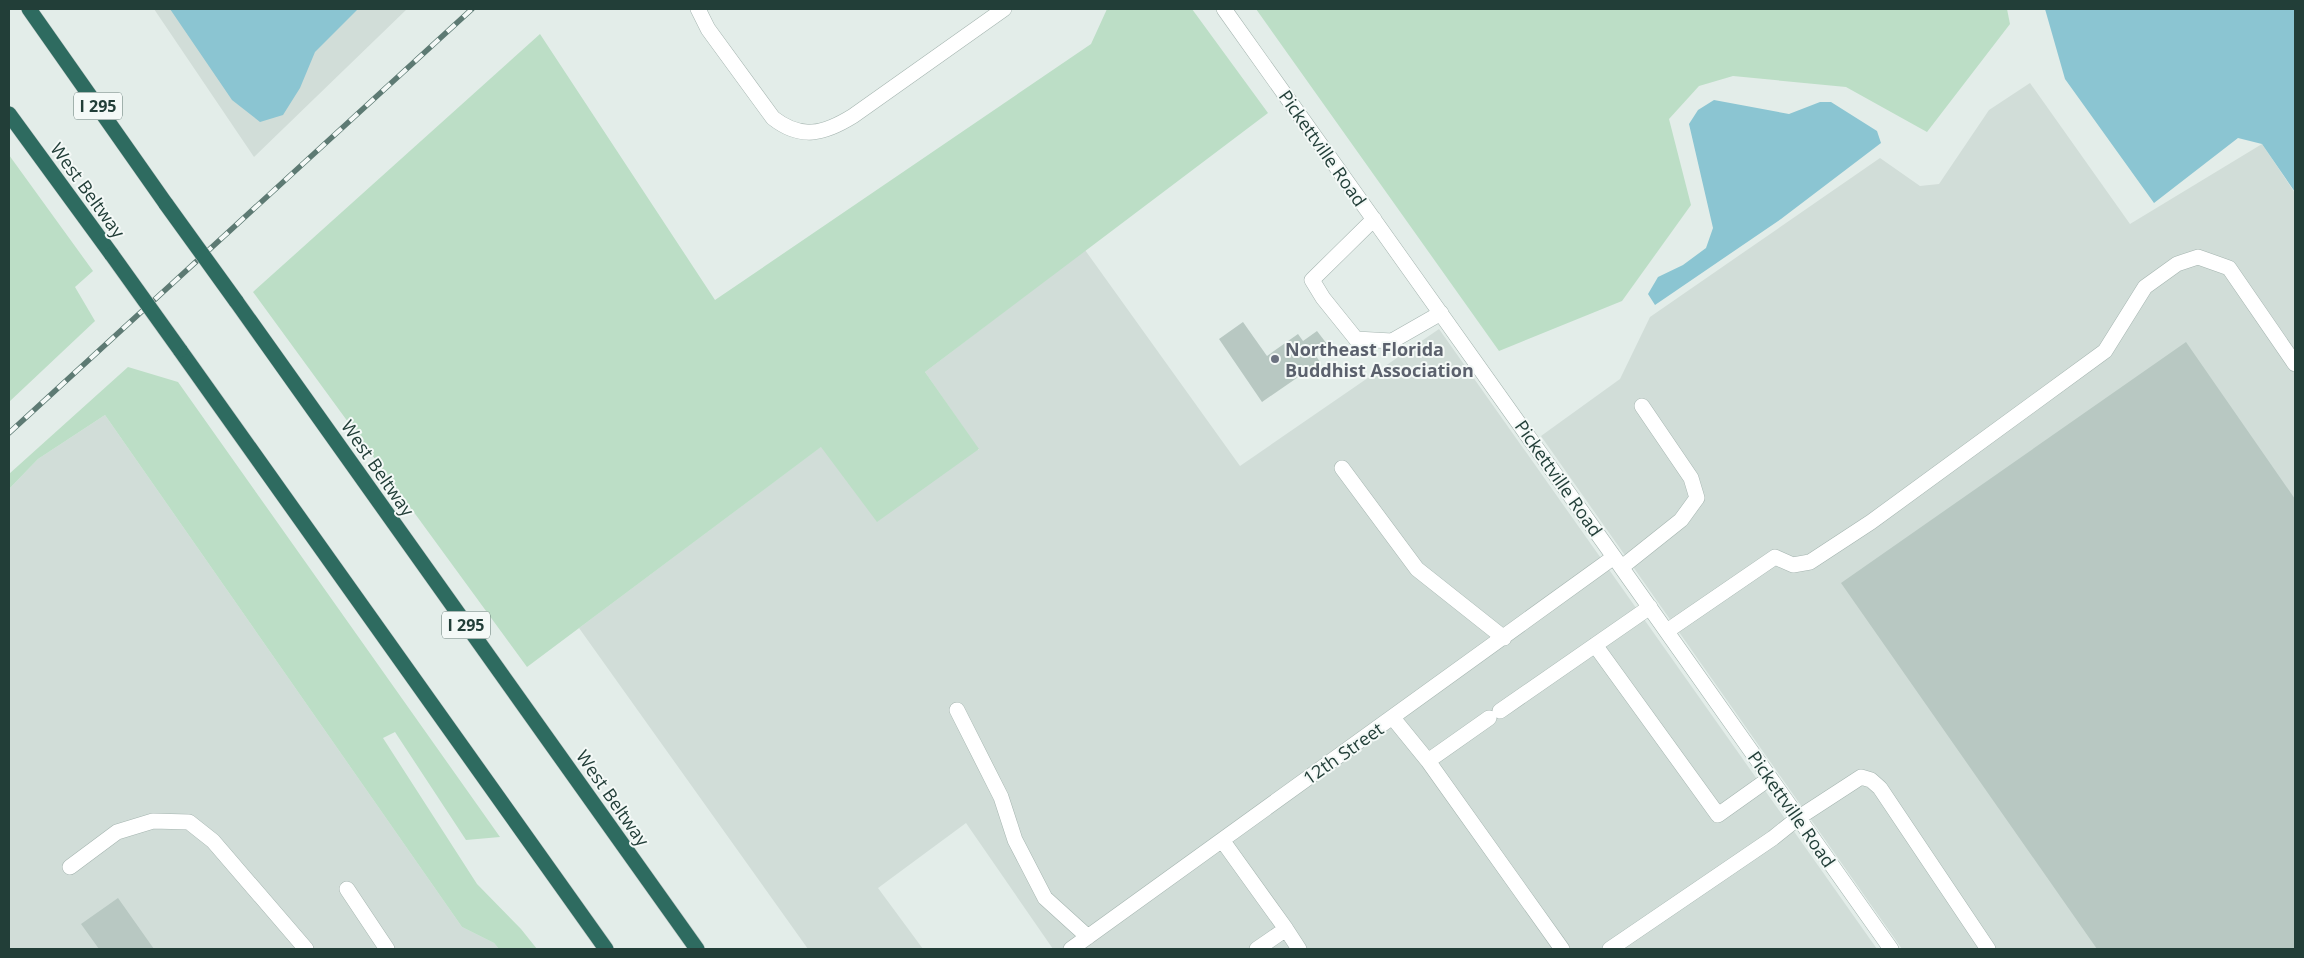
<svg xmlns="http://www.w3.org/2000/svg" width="2304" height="958" font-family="'Open Sans',sans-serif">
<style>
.built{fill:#d1ddd8}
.green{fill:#bcdec6}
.water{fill:#8bc5d2}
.building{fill:#b8c8c2}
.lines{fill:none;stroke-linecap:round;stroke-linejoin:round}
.minor-casing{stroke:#a5b5b0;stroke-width:16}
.highway-casing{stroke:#c1c9c7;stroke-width:16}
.minor{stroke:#fff;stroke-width:15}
.highway{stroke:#2e6b60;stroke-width:15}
.rail-casing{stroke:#5d7a73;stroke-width:5.5}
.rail{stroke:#f4f9f7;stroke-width:4;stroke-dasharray:11;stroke-linecap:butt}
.highway-bridge-casing{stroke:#c1c9c7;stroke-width:16;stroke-linecap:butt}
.highway-bridge{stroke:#2e6b60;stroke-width:15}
.worship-dot{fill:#6b7280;stroke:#f4f9f7;stroke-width:2}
.labels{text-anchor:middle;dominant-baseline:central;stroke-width:4;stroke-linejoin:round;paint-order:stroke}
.shield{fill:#f4f9f7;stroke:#617671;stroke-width:1}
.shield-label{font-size:16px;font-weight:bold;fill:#223e38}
.street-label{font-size:18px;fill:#223e38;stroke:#f4f9f7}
.worship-label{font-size:18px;font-weight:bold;fill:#5b616d;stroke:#f4f9f7;text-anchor:start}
</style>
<rect width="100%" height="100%" fill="#e3ede9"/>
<path class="built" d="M154,9H407L254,157Z
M2030,83L2130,224L2262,144L2295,193V949H1902L1541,436L1620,379L1650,317L1880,158L1920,186L1939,184L1989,110Z
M1085,250L1240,466L1439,329L1877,949H1053L966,823L878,888L923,949H808L579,628L822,446L979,450L925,372Z
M105,415L462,927L494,943L499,949H9V489L38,459Z"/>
<path class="green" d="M1107,9H1192L1268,113L925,372L979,449L877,522L821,447L527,667L253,292L540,34L715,300L1091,44Z
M1256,9H2007L2010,24L1927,132L1846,87L1733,76L1699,86L1669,119L1691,205L1622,301L1499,351Z
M9,155L93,271L75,287L95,321L9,402Z
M128,367L178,382L500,837L466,840L395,732L383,738L477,884L521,929L537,949H499L494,943L462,927L105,415L38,459L9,489V474Z"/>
<path class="water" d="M170,9H358L315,52L300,88L283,115L260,122L232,100Z
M2045,9H2295V192L2262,144L2238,138L2154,203L2065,79Z
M1714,100L1789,114L1820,102H1831L1877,131L1881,143L1781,219L1655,305L1648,294L1658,277L1683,265L1706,248L1713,228L1689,124L1698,110Z"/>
<path class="building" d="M1243,322L1267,356L1298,334L1303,341L1317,331L1327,344L1314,353L1320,362L1262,402L1219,339Z
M2186,342L2295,499V949H2097L1841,583Z
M118,898L154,949H99L81,924Z"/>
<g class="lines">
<defs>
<path id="minor" d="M698,9L708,29L773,118C801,140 824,134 853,116L1004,9
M1224,9L1614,557L1891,949
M1374,219L1312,280L1323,298L1356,339L1392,341L1441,313
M1342,468L1417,569L1504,638
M1622,567L1681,520L1697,498L1691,478L1642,406
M1667,631L1775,557L1793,565L1810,562L1871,522L2105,351L2145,287L2177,264L2198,257L2229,268L2295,364
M1595,645L1718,815L1770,778
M957,710L1001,797L1015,840L1045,898L1088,937
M1500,711L1650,607
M1393,718L1428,761L1562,949
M1428,761L1489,718
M1222,840L1286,929L1257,949
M70,867L117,832L153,821L189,822L213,841L306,949
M347,889L387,949
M1286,929L1299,949
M1071,949L1614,557
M1610,949L1773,838L1798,818L1861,777L1871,780L1880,788L1988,949"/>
<path id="highway" d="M29,9L166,204
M9,114L112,255
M236,301L697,949
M180,350L606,949"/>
</defs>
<use href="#minor" class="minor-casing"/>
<use href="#highway" class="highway-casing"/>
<use href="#minor" class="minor"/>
<use href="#highway" class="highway"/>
<defs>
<path id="rail" d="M9,433L472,9"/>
</defs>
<use href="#rail" class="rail-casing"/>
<use href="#rail" class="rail"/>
<defs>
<path id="highway-bridge" d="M166,204L236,301
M112,255L180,350"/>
</defs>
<use href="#highway-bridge" class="highway-bridge-casing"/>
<use href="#highway-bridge" class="highway-bridge"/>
</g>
<circle class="worship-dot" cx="1275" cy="359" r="5"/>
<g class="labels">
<g class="shield">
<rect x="74" y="92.5" width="48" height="27" rx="4"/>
<rect x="442" y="611.5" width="48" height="27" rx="4"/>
</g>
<g class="shield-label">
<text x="98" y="106">I 295</text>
<text x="466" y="625">I 295</text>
</g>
<g class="street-label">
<text transform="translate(1323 148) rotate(55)">Pickettville Road</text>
<text transform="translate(88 190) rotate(54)">West Beltway</text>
<text transform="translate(378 468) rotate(55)">West Beltway</text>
<text transform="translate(1559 478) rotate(55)">Pickettville Road</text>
<text transform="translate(1343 753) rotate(-35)">12th Street</text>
<text transform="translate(613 798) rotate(55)">West Beltway</text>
<text transform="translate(1792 809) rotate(55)">Pickettville Road</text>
</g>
<g class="worship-label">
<text x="1285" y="349">Northeast Florida<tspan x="1285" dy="21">Buddhist Association</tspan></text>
</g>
</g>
<rect width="2304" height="958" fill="none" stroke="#223e38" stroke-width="20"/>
</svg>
